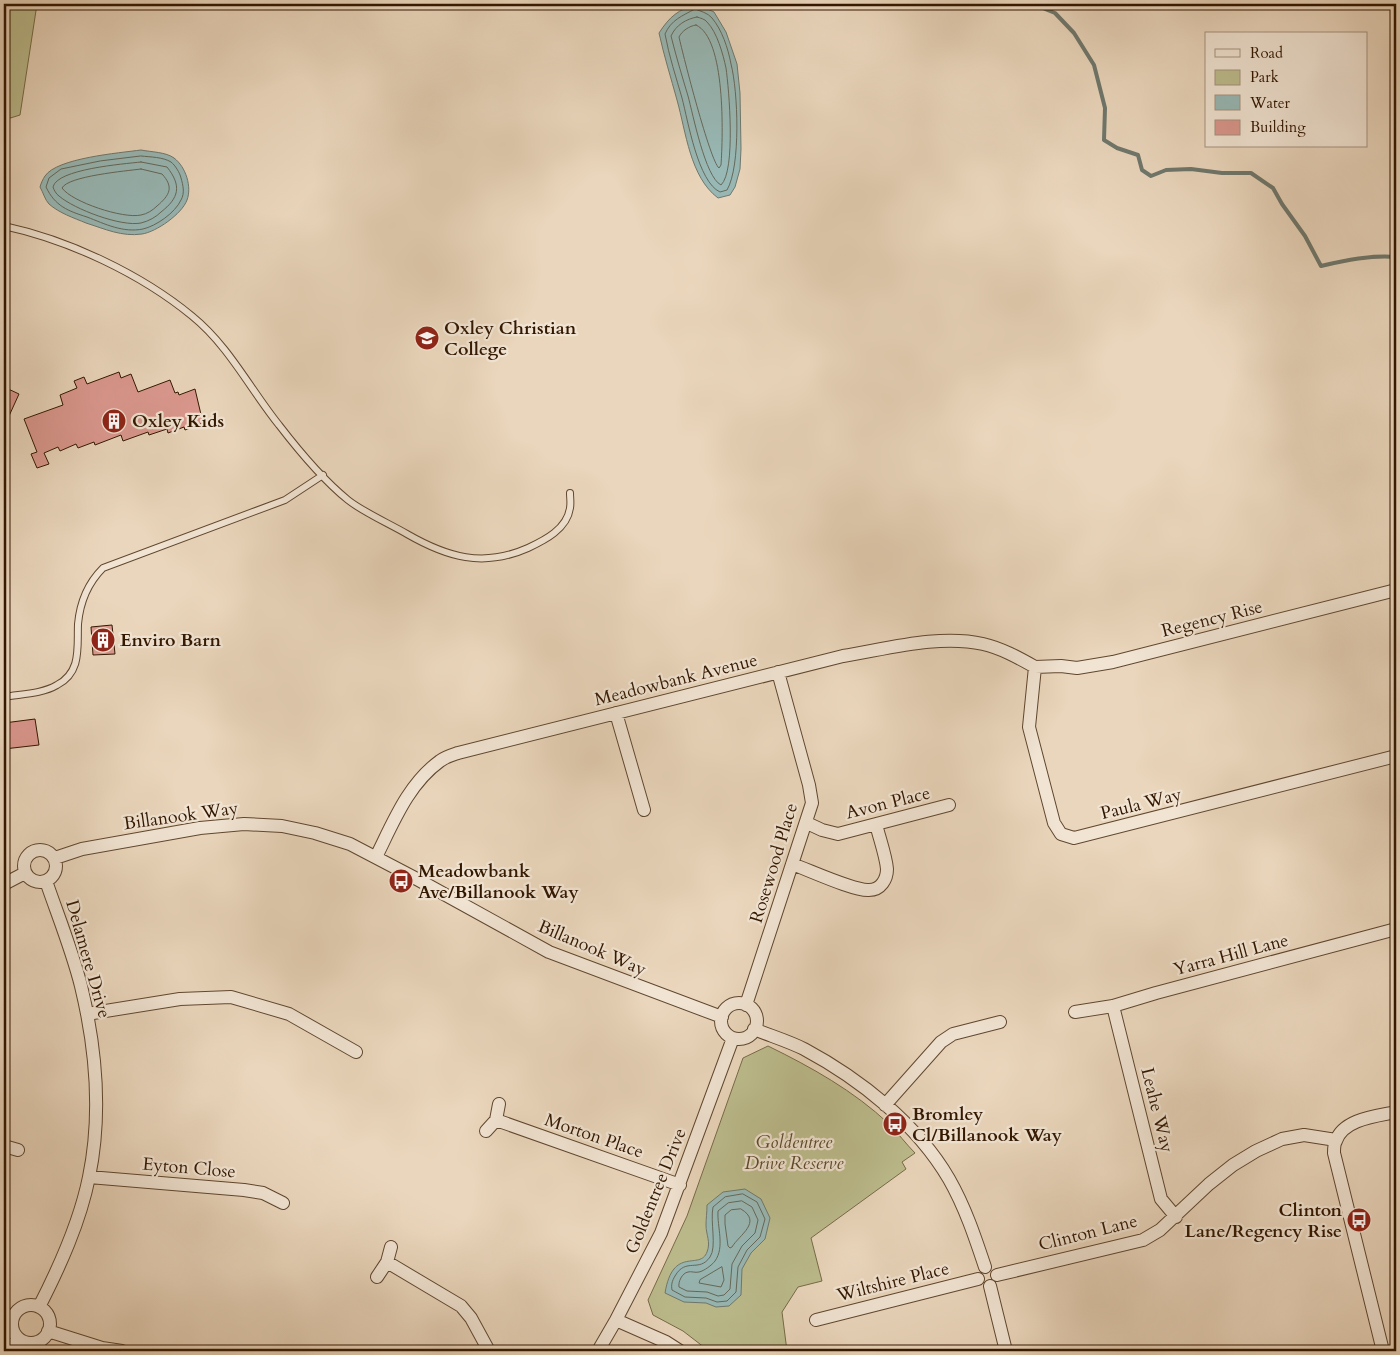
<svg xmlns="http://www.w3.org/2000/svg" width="1400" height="1355" font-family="Cardo,serif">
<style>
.green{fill:#bcbc8d;stroke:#776a46}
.water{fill:#98b8b5;stroke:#6f786d}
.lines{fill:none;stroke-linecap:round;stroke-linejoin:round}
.shore{stroke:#65685a;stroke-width:1}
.stream{stroke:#6f786d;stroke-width:4}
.building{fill:#db988f;stroke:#321700}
.service-casing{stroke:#60472f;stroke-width:8}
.minor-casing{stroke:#60472f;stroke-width:14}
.service{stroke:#f1e4d3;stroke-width:6}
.minor{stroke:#f1e4d3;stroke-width:12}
.labels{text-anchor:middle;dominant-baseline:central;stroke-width:4.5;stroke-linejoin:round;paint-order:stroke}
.poi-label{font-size:18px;font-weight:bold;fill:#321700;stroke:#f1e4d3;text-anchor:start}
.street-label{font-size:18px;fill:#321700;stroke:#f1e4d3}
.park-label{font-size:18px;font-style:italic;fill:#5b492a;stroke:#f1e4d3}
</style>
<rect width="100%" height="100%" fill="#ead6bc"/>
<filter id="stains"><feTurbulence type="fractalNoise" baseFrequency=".004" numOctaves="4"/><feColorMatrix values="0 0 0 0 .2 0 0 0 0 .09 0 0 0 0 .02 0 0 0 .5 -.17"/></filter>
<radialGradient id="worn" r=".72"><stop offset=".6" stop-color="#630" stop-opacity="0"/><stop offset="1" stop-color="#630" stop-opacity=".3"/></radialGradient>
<path class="green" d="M4,4H37L20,115L4,120Z
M768,1046C811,1067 854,1091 889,1124C898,1133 906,1144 915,1153L902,1162L906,1169L811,1238L822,1281L798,1287L782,1312L787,1351H709L683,1331L653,1315L648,1300L687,1216L743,1058Z"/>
<path class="water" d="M697,4L714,12L726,32L737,64L740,93L741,149L740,169L735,187L730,195L718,198C690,177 686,132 677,100C671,78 664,56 659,33C670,16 678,10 697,4Z
M141,150C151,152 166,152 174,158C186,167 192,187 187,200C182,214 156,232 142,234C122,237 105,229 86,223C74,218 59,213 49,204C45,200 43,192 40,187C41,183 43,179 45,176C57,158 119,153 141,150Z
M745,1189L761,1199L770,1218L765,1239L751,1253L742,1269L741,1295L729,1306L716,1307L706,1303L684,1302L665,1293C673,1245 700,1271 707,1252C711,1242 706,1235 706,1225C706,1219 707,1212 707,1205L723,1192Z"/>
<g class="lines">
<path class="shore" d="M695,9C700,11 708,13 712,18C722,30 728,48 731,64C738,91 741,166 727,190L720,192C698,182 688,121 682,98C676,77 669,56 665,34C671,20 682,16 695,9Z
M697,17C700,18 705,19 707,22C717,32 723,54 726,68C729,89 736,171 721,185C705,177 693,114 688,96C682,76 676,56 671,36C676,25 686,19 697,17Z
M696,25C726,38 723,136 721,165L719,168C710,161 683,55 679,37C682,31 689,26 696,25Z
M141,156C150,157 163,157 171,162C175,165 180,173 181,178C183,185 185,193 181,200C175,213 156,226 143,229C123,233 105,224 87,217C68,211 55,206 46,187L49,178L61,169L100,161Z
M141,162L167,167C182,186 179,198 161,212C156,217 149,221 141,223C121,227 74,209 59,196C56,194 54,190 53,187C57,169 123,164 141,162Z
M141,169L162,174C174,187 170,195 157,206C153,210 147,214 141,215C123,219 72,202 62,188C68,176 126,171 141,169Z
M743,1194L757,1202L765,1219L760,1237L747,1250L738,1267L736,1292L727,1301L717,1302L706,1298L685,1297L672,1290C671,1285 672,1281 675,1276C686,1257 699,1273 710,1257C717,1247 710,1222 713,1207L725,1197Z
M742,1201L752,1207L758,1220L755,1233L742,1246L732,1264L730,1289L724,1295L718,1296L707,1292L687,1291L679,1287C678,1282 682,1273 688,1272C691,1271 695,1273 699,1272C704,1271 712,1265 715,1261C725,1247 717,1227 718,1211L728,1203Z
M741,1209C763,1222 739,1235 732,1247L730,1248L728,1246L725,1224V1215L731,1210Z
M722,1267L724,1280L721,1287L699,1283L700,1280Z"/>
<path class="stream" d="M1042,4L1045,9L1055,13L1074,33L1094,65L1105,108L1104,140L1117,148L1138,155L1142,170L1151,176L1166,170L1191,169L1222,173H1251L1273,188L1282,204L1305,236L1321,266C1346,260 1371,255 1396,257"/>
</g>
<path class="building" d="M119,372L121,378L131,374L138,392L170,380L175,393L178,392L179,395L195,389L203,423L185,430L184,427L168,433L167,429L149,435L148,432L123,441L121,435L95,445L94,442L78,448L76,444L60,451L58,447L44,453L49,464L37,468L31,454L37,452L24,419L63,405L60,395L77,388L74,381L84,377L87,384Z
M4,387L19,394L4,427Z
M112,625L115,654L93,655L91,627Z
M35,719L39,745L4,749V723Z"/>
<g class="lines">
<defs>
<path id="service" d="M4,226C69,240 141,274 192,316C229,346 250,389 279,425C299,451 322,479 348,500C363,512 390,524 407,534C447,557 483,568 528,548C545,540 567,529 570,508C571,503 570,498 570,493
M4,697C20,694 42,694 57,685C82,672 77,647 78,624C80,602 87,584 103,568L285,500L323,475"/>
<path id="minor" d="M1035,667L1029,727L1054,823L1061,834L1074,838L1396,756
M1035,667L1061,666L1077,668L1113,662L1396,590
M616,713L644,810
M807,823L822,830L838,834L949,805
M24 866a16 16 0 1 1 32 0a16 16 0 1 1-32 0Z
M376,857C393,823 408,784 440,761C445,757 452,755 458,753L843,656C887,649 939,634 983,644C1001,648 1019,658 1035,667
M55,858L82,849L200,828L244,824L282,826L315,833L350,844L415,878L549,952L722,1017
M792,864C809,870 854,891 869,890C881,890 887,879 887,869C886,856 879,837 876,824
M4,884L25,873
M721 1021a18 18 0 1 1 36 0a18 18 0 1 1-36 0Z
M746,1005L812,803L809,785L778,672
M1113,1006L1161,1199L1176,1217
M1075,1012L1113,1006L1156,993L1396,929
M87,1014L180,999L231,997L289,1014L356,1052
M754,1029C771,1036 788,1041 804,1049C860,1079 917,1124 949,1179C965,1207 975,1237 985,1267
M885,1105L941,1042L953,1034L1000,1022
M496,1120L680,1185
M486,1131L496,1120L499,1104
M4,1146L18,1150
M89,1177L244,1190L263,1193L283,1203
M387,1262L461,1306L471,1318L489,1351
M997,1275L1143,1240L1160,1230L1209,1184L1233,1165L1256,1151L1282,1139L1304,1135L1336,1140
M377,1277L387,1262L391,1247
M990,1286L1006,1351
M12 1324a19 19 0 1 1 38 0a19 19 0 1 1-38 0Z
M39,1307C60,1266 80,1222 89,1177C102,1114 96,1048 81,986C72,950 58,916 46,881
M616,1320L666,1342L680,1351
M816,1320L978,1279
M48,1331L102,1348L122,1351
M7,1351L18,1339
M598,1351L616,1320L661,1233L733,1038
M1383,1351L1334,1153C1334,1149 1334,1144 1336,1141C1343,1119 1377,1116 1396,1112"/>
</defs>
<use href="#service" class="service-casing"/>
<use href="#minor" class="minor-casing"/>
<use href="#service" class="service"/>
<use href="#minor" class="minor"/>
</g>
<defs>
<symbol id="school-disc" viewBox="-11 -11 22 22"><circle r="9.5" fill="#8f2418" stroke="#f1e4d3"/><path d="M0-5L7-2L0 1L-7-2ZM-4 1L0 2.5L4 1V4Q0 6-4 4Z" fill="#fff"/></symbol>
<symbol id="building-disc" viewBox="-11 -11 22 22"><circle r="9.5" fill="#8f2418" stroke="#f1e4d3"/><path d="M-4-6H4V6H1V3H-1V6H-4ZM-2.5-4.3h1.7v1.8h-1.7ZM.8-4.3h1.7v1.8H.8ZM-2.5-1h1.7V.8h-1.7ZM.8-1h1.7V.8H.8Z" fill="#fff"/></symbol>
<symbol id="bus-disc" viewBox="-11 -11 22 22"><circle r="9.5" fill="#8f2418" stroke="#f1e4d3"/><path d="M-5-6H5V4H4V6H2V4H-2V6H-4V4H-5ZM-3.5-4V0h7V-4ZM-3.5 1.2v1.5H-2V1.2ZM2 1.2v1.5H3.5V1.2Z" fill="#fff"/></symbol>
</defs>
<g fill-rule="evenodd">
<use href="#school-disc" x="413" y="324" width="28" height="28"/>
<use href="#building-disc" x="100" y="407" width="28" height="28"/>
<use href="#building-disc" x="89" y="626" width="28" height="28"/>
<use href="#bus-disc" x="387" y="867" width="28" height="28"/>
<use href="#bus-disc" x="881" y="1110" width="28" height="28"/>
<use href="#bus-disc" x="1345" y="1206" width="28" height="28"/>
</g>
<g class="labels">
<g class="poi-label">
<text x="444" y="328">Oxley Christian<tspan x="444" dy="21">College</tspan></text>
<text x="132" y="421">Oxley Kids</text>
<text x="120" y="640">Enviro Barn</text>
<text x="418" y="871">Meadowbank<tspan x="418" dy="21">Ave/Billanook Way</tspan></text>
<text x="912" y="1114">Bromley<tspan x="912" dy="21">Cl/Billanook Way</tspan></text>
<text x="1342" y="1210" text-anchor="end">Clinton<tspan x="1342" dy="21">Lane/Regency Rise</tspan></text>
</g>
<g class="street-label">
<text transform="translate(1212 619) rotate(-14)">Regency Rise</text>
<text transform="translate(676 680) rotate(-14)">Meadowbank Avenue</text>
<text transform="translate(888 803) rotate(-14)">Avon Place</text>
<text transform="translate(1141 804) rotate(-14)">Paula Way</text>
<text transform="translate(181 816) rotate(-8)">Billanook Way</text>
<text transform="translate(774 863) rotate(-73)">Rosewood Place</text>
<text transform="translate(592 948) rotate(23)">Billanook Way</text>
<text transform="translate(1231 955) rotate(-15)">Yarra Hill Lane</text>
<text transform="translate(88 959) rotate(74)">Delamere Drive</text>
<text transform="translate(1157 1110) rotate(76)">Leahe Way</text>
<text transform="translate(594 1136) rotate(19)">Morton Place</text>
<text transform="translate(189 1168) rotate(5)">Eyton Close</text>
<text transform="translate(656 1191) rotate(-68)">Goldentree Drive</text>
<text transform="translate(1088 1233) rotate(-14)">Clinton Lane</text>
<text transform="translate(893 1282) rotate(-14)">Wiltshire Place</text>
</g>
<g class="park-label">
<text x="794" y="1142">Goldentree<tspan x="794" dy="21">Drive Reserve</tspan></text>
</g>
</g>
<rect width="1400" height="1355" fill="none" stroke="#ead6bc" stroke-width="20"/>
<rect x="5" y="5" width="1390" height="1345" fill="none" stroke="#321700" stroke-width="2.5"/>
<rect x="10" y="10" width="1380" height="1335" fill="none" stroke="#321700"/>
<rect x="1205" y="32" width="162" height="115" fill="#f1e4d3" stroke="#a5927f"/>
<rect x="1215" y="49" width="25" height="8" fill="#f1e4d3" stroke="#a5927f"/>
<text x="1250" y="58" font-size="15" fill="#321700">Road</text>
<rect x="1215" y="70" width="25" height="15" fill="#bcbc8d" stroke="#a5927f"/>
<text x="1250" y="82" font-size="15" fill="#321700">Park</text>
<rect x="1215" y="95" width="25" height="15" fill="#98b8b5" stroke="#a5927f"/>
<text x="1250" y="108" font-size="15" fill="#321700">Water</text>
<rect x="1215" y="120" width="25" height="15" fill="#db988f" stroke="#a5927f"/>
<text x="1250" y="132" font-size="15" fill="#321700">Building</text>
<rect width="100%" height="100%" filter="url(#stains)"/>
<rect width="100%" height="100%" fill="url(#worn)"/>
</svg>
